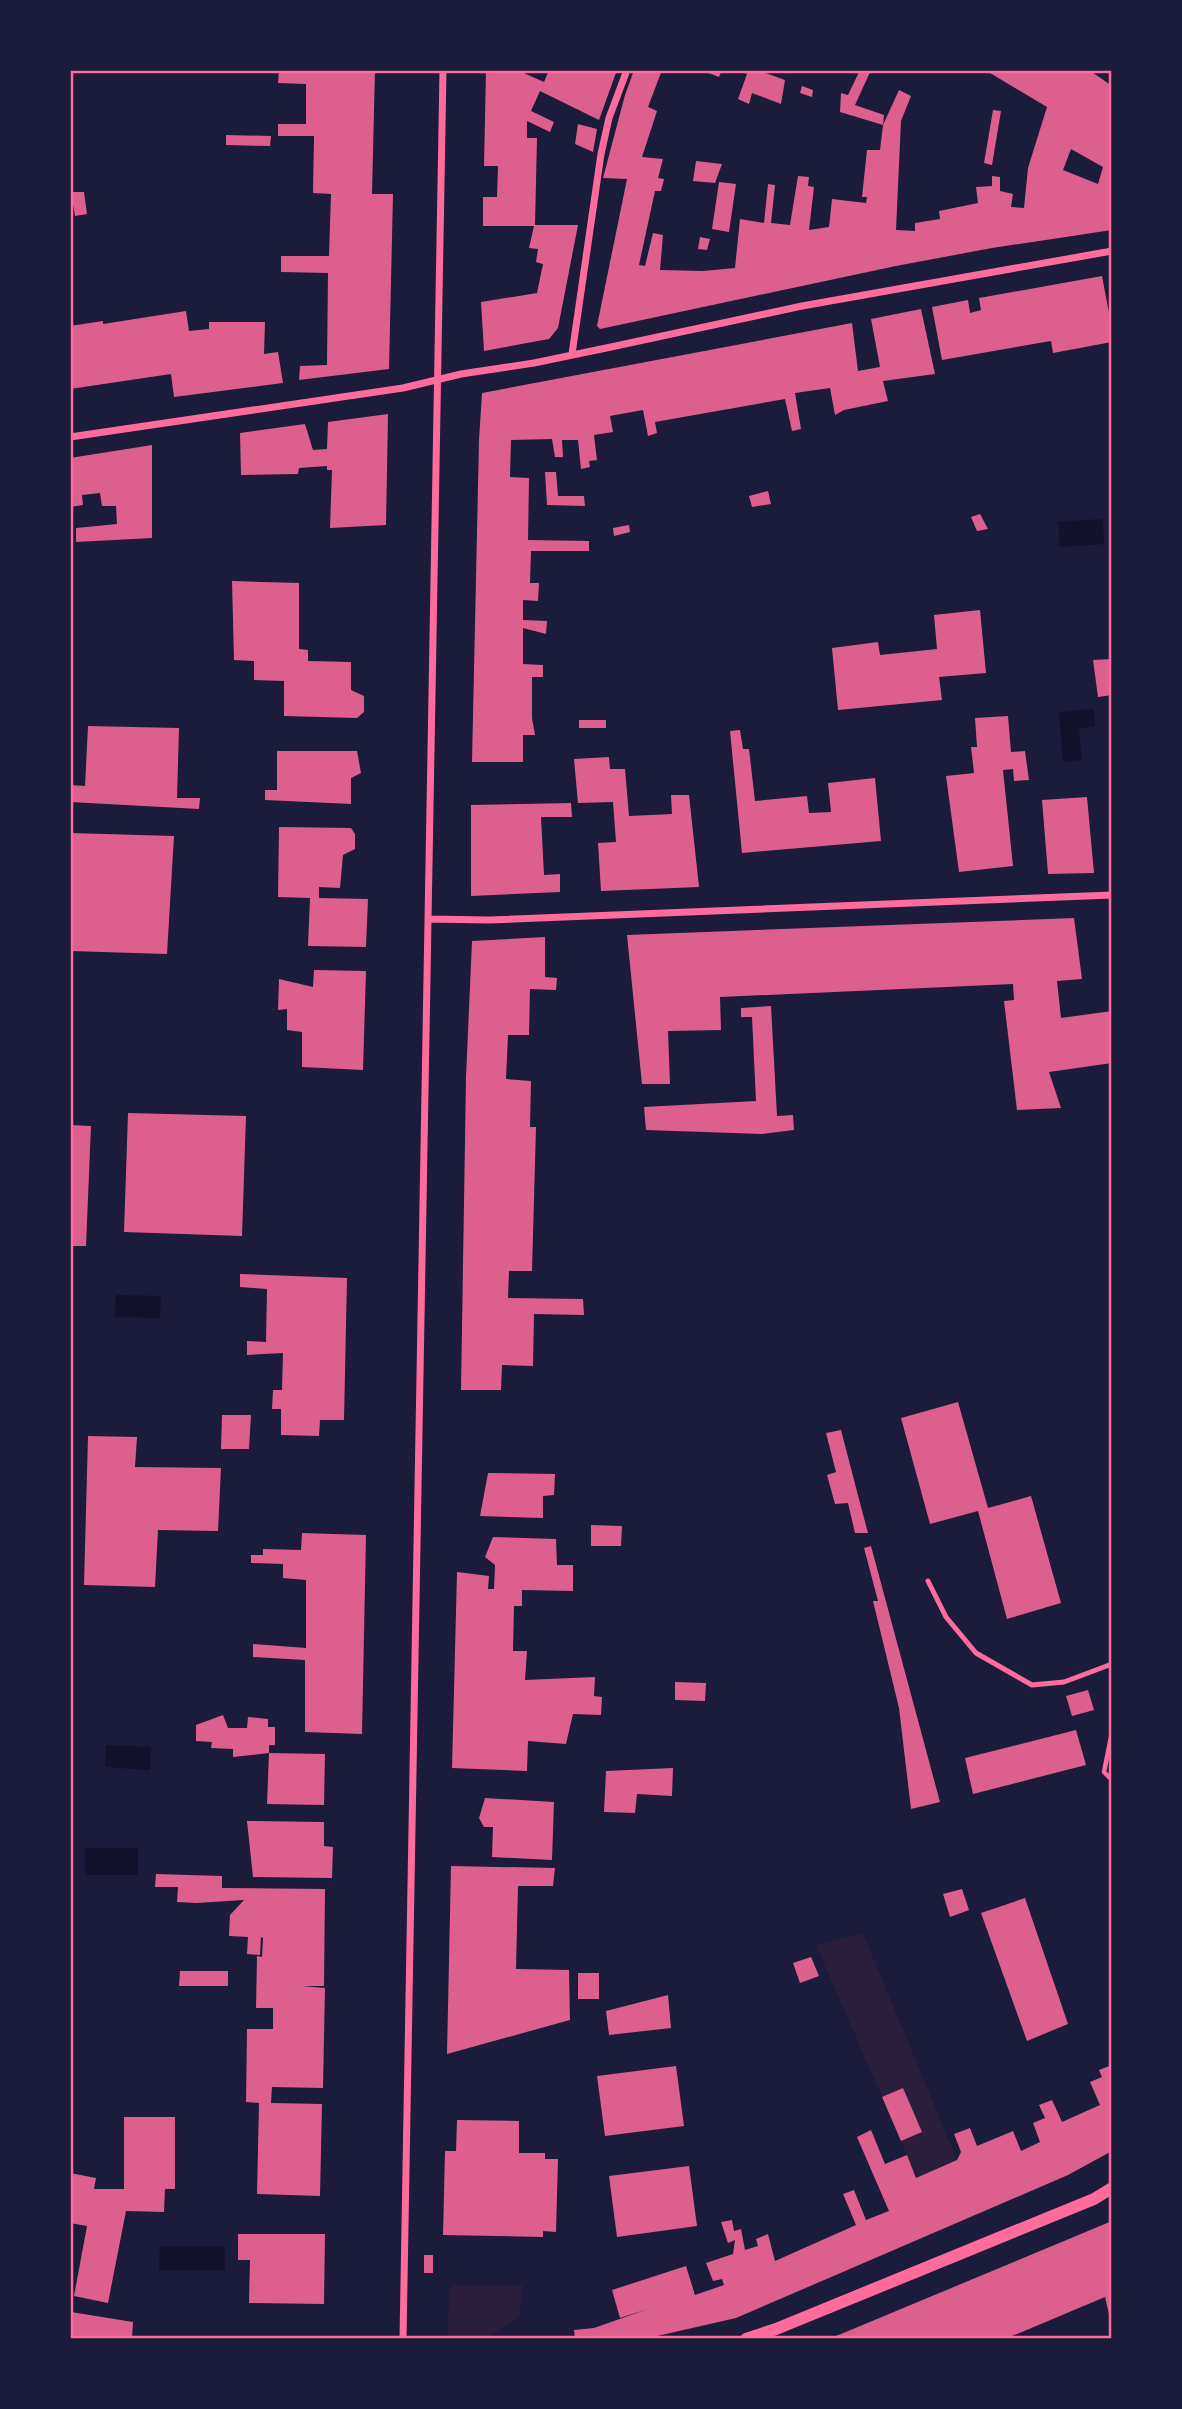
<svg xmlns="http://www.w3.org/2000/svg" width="1182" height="2409" font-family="'Nunito Sans',sans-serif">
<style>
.green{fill:#2a1e3b}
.water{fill:#12122b}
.building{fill:#dd5f8e;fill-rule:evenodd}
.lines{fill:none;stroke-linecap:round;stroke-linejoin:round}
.path{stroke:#ff6b9d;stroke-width:4.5}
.service{stroke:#ff6b9d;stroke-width:5}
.minor{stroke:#ff6b9d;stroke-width:7}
.tertiary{stroke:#ff6b9d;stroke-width:12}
.neatline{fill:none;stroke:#ff6b9d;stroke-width:2.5}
</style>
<rect width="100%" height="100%" fill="#1b1b3a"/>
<path class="green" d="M863,1933L957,2160L916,2178L901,2141L922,2132L903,2089L882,2097L816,1945Z
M450,2285H522L520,2316L484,2339H447Z"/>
<path class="water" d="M1103,519L1104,544L1060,547L1058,522Z
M1094,709L1095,727L1079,728L1082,760L1063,762L1059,712Z
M116,1295L161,1296L160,1318L115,1317Z
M106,1745L151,1747L150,1770L105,1767Z
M85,1848H138V1875H85Z
M160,2246H225V2270H159Z"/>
<path class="building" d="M279,70L307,73V70H375L372,194H393L389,369L299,380L300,366L327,365L328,273L281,272V256H329L331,194L313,193L314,136H278V124H306V84L278,83Z
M486,70H517L544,82L549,70H617L599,120L540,91L531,111L554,122L550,132L527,121V138H537L535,225H578L558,328L549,339L484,351L481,302L537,293L543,264L536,262L538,249L529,248L534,226H483V197H497L498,166H484Z
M634,70H662L648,107L657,111L642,157L663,159L658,178L664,179L661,191H655L639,265L645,266L653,233L663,235L660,270L703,271L735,268L740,219L764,223L768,184L775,185L771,223L790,225L798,176L809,177L808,186L814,187L809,230L829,227L832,199L866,203L867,197H862L867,150H880L883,125L899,90L911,96L901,121L896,230L915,231V223L940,219L939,211L978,203L976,187L992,186V176L1000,177V191L1013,194L1011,207L1024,208L1028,168L1047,107L985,70H1089L1112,86V230L992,248L896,266L600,329L597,326L627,179L603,178L625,95ZM1071,149L1103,167L1098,184L1063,170Z
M701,70H722L719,77Z
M738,70H757L785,80L781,104L752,93L749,104L738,99L747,74Z
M860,70H871L855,105L884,115L883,125L840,112L841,93L848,95Z
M802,86L813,90L812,97L800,93Z
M993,110L1001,111L992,165L984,163Z
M578,124L597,129L593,152L575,144Z
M226,135L271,136L270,146L226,145Z
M696,161L722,164L715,183L693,181Z
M719,182L736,184L729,232L712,229Z
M71,192H84L87,214L75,216Z
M700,237L710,239L707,250L698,249Z
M1102,276L1112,329V342L1053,353L1051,341L942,360L932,307L968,300L970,313L981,310L979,298Z
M921,309L935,374L883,381L888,401L844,410L835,415L830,388L795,393L801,429L792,431L785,399L655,422L657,433L648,436L643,410L610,416L613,432L594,435L597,460L589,461L590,467L581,469L578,440H562L563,457H555L552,439L511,440L510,477L529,478L528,540L589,541V551H531L530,583H539L538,601L523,600V620L547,621L546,634L523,628V664L543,665V677H532V718L535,735H523V762H472L479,440L482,393L852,323L858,371L880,367L871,319Z
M186,311L189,331L209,329V322H265L264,354L278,352L283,383L174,397L171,374L70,389V326L103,321V324Z
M388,414L386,525L330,528L332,470H327V466L299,468L298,474L241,475L240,433L305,424L313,450L327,449L328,422Z
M152,445V538L76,542V528L117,524L116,506H102L100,493L82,495L83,505L70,507V458Z
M545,472H556L558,496H584L585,506L547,505Z
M768,491L771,504L752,507L749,496Z
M980,514L988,529L977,531L971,517Z
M629,525L630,532L614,536L613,528Z
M232,581L299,583V649L308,650V661L351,662V690L364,696V712L357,718L284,716V681L254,680V661L234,660Z
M980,610L986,673L939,677L942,700L838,710L832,648L878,642L880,655L937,649L934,615Z
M1112,659V695L1098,697L1093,660Z
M1008,716L1011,752L1025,751L1029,780L1014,781L1013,769L1003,770L1013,866L959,872L946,776L974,773L971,747H977L975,718Z
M579,720H606V728H579Z
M88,726L179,728L177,798H200L199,809L70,802V785L85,786Z
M740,730L743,749H749L755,801L807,796L809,813L831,812L828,783L875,778L881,841L742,853L730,731Z
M277,751H357L361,773L351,778V804L265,800V790H277Z
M609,757L610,769H625L629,816L672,814L671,795H689L699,887L601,891L598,843L616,842L613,802L578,803L574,759Z
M1087,797L1094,873L1048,874L1042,800Z
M571,803L572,817H541L544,875L560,874V892L471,896V805Z
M279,827L351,828L355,834V849L343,855L340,888L319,887V898L368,899L366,947L308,946L310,898L278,897Z
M70,833L174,836L167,954L70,951Z
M1074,918L1082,979L1057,981L1061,1018L1112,1011V1063L1049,1072L1061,1108L1017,1110L1004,1001L1014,1000L1013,984L720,997L721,1030L668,1031L670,1084H642L627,935Z
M545,937V977L557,978L556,990L530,989L529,1035H508L506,1079L531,1081L530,1127H536L532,1271H509L508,1298L583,1299L584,1315L534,1314L533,1366L502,1365L501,1390H461L466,1077L472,941Z
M314,970L366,971L363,1070L302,1067V1032L287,1030V1009L278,1010L279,979L313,987Z
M771,1006L777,1116L793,1115L794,1130L762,1134L646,1130L644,1107L756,1101L752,1017H741V1008Z
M128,1113L246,1116L242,1236L124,1232Z
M70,1125L91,1126L86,1246H70Z
M240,1274L347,1278L344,1420H320L319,1436L281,1435V1409H272L273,1390H282L283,1353L247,1355V1341L266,1342L267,1289L240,1287Z
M958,1402L988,1508L1031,1496L1061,1603L1007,1619L978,1511L930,1524L901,1418Z
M222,1415H251L249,1449H221Z
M841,1430L860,1503L868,1533H855L848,1503L835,1504L827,1475L836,1472L826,1433Z
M88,1436L137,1437L135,1467L221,1468L218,1531L158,1530L155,1587L84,1585Z
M488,1473L555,1474L554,1495L543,1496V1518L480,1516Z
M591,1525L622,1526L621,1546H591Z
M302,1533L366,1535L362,1734L305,1732V1660L253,1657V1644L306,1648V1580L283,1578V1564L251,1563V1555H263V1549L301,1550Z
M493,1537L556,1539L557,1565H573V1591L522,1590V1606H514L513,1651H527L525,1680L595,1677L594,1696L602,1697L601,1715L573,1714L566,1744L528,1741L527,1771L452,1768L457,1572L489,1576L488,1589H494L495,1565L485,1557Z
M871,1546L940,1802L911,1809L899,1708L873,1601H878L864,1548Z
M675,1682L706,1683L705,1701L675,1700Z
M1088,1690L1094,1710L1072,1716L1066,1696Z
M223,1715L228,1728H247L248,1717L268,1719V1727H275V1745H269V1753L233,1757V1749L211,1748L212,1742L196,1741V1725Z
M1076,1730L1086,1765L973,1794L965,1758Z
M269,1753L325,1754L324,1805L267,1804Z
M673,1768L672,1796L637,1794L635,1813L604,1812L606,1771Z
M485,1798L554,1802L552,1860L492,1857L493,1827H484L479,1818Z
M247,1821L324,1822V1846L333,1847L332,1878L253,1877Z
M451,1866L555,1868L553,1886H518L516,1969L569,1970L570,2020L447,2054Z
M156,1874L222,1876V1888L325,1889L324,1986H302L325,1988L323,2088L272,2087L271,2103L322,2104L320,2196L257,2194L259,2103L246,2102L247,2029H273V2008H256L257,1956L262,1957L263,1938L261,1937L260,1955L247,1954L248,1937L229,1936L230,1915L244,1900L197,1903L177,1902L178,1887H155Z
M962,1889L969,1910L950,1917L943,1894Z
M1025,1898L1068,2024L1027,2041L981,1913Z
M811,1957L819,1976L800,1983L793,1963Z
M180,1971H228V1986H179Z
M578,1973H599V1999H578Z
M668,1995L671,2028L609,2035L606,2011Z
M1112,2065V2151L1068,2175L736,2318L644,2339H575L574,2330L594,2328L648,2309L620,2318L612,2290L686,2266L695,2295L724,2285L722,2279L713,2281L706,2263L733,2254L735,2240L728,2243L721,2222L732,2220L734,2231L741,2229L745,2250L758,2246L756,2239L768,2234L775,2261L856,2225L843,2194L854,2190L866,2220L889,2211L857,2137L871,2130L885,2164L907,2155L916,2178L957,2160L961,2152L954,2134L970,2128L977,2146L1013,2131L1021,2151L1040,2142L1033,2123L1045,2118L1039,2105L1052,2100L1062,2122L1100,2105L1090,2082L1102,2077L1099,2070Z
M676,2066L684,2126L605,2136L597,2076Z
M903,2088L922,2132L901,2141L882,2097Z
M124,2117H175V2189H165L164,2212L126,2211L108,2303L74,2296L87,2226L70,2223V2173L96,2178L94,2189H124Z
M457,2120L519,2121V2153H545V2159H558L556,2232L543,2231V2237L443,2235L445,2151H456Z
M689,2166L697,2226L617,2237L609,2176Z
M1112,2221V2327L1105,2297L1005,2339H829Z
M238,2234H325L324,2304L249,2303L250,2260H238Z
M424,2255H433V2273H424Z
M71,2312L133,2322L132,2339H70Z"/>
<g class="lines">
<path class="path" d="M1112,1732L1104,1772L1112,1780"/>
<path class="service" d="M928,1581L946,1617L976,1653L1032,1685L1064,1682L1112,1664"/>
<path class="minor" d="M572,354L601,154L609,118L627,70
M70,437L403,388L461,374L534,363L611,347L802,306L1112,251
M428,919L489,920L1112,895
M403,2339L443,70"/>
<path class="tertiary" d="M746,2339L776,2329L1094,2199L1112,2188"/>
</g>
<rect width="1182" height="2409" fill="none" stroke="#1b1b3a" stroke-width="144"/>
<rect x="72" y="72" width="1038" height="2265" class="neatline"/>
</svg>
